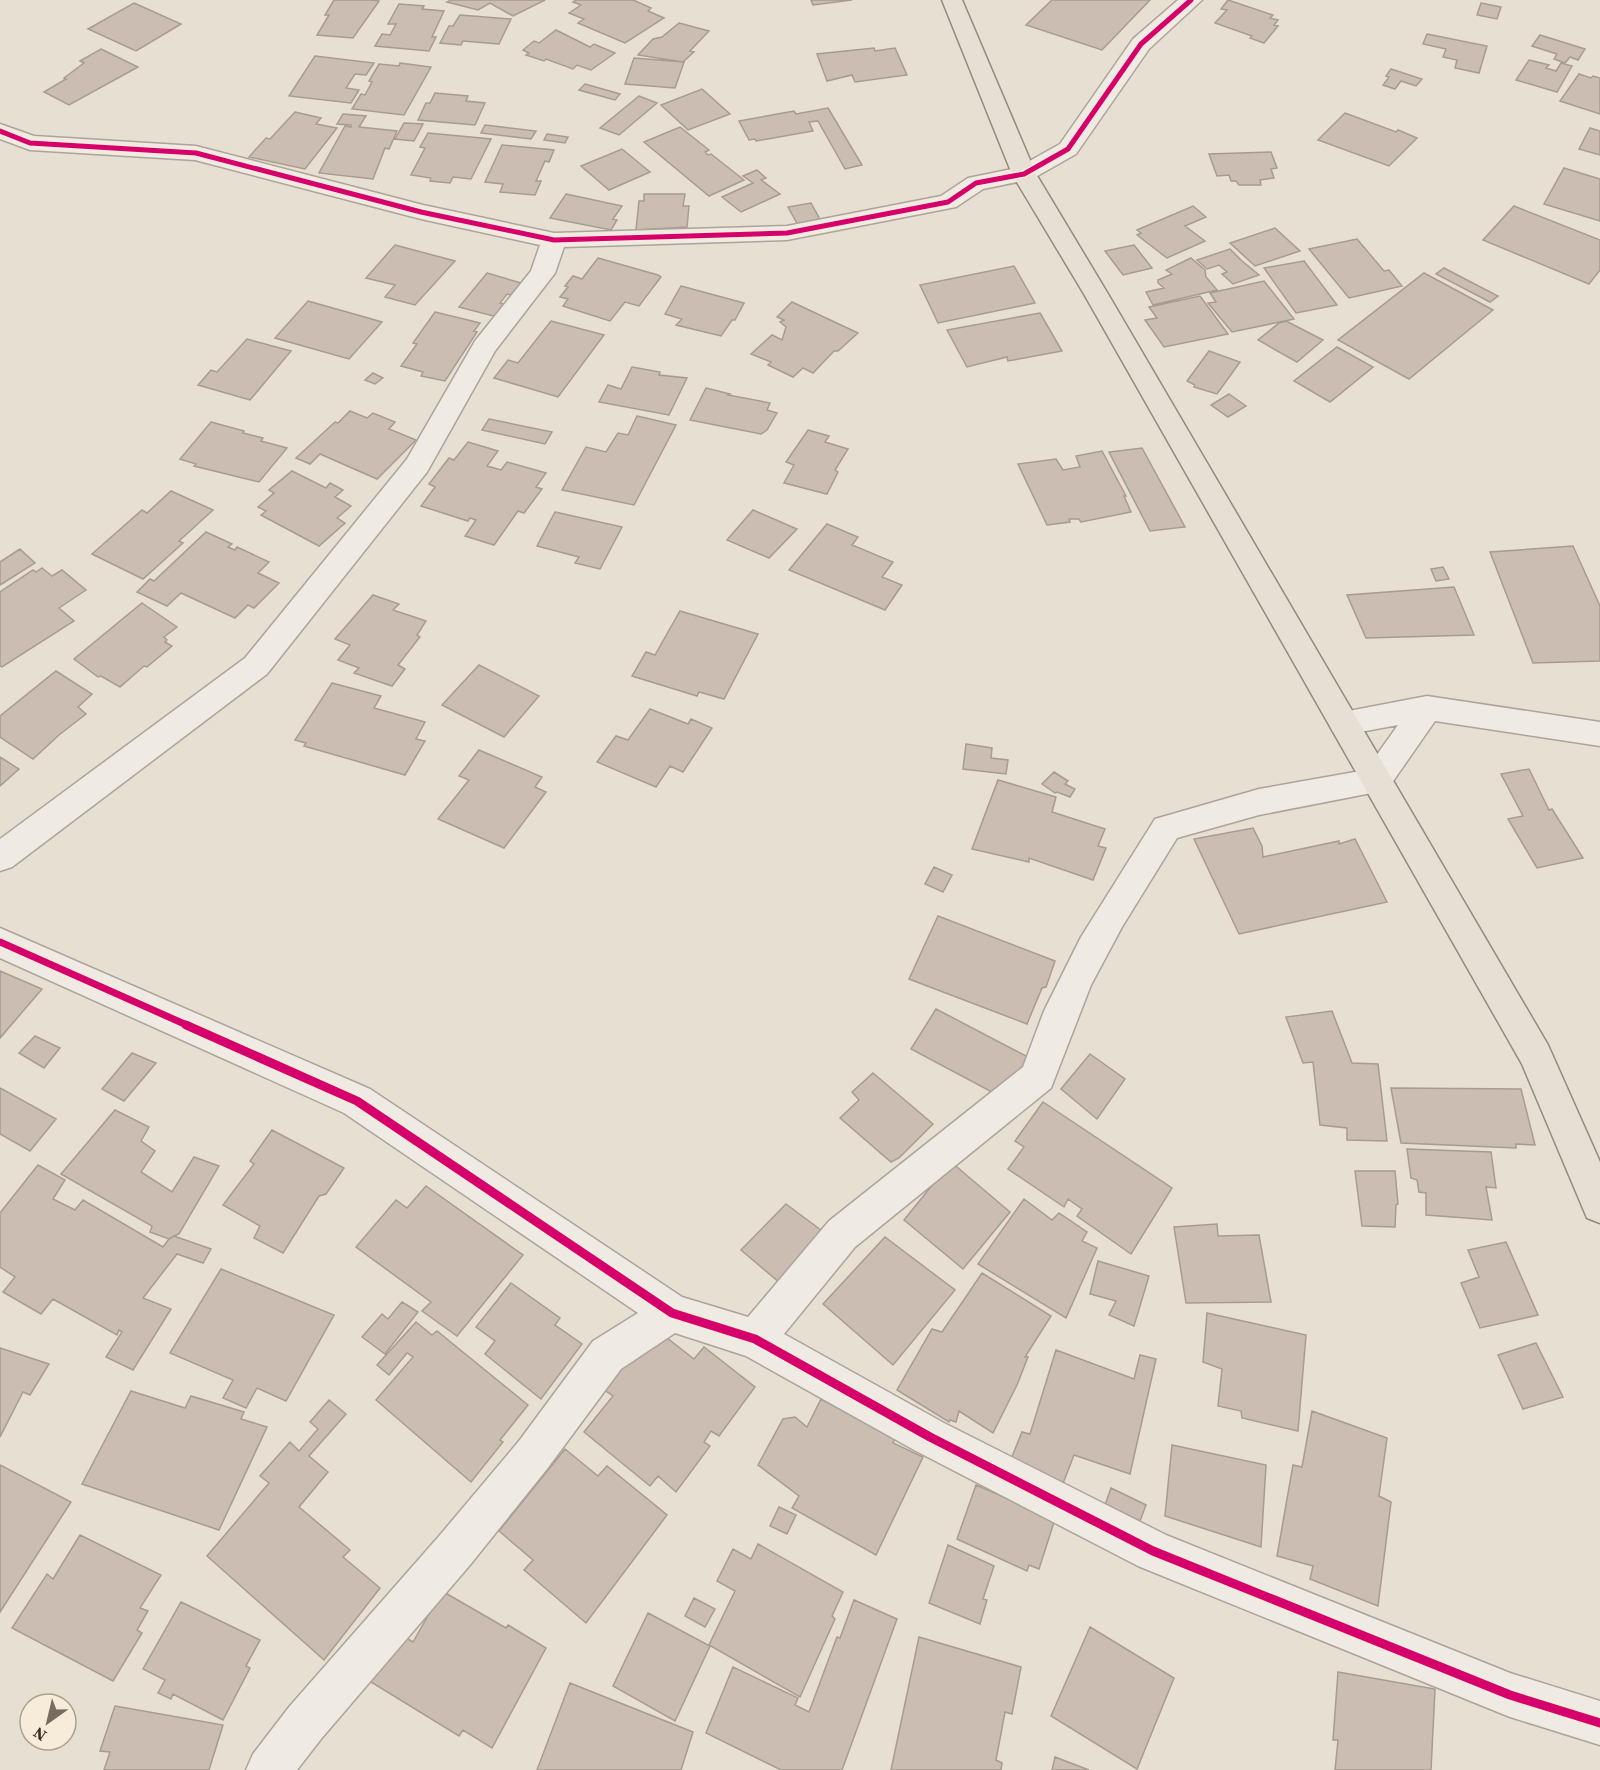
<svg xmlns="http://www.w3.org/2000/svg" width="1600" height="1770" font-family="'Source Serif 4',serif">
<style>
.building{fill:#cbbdb2;stroke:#a89b90;stroke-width:1.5}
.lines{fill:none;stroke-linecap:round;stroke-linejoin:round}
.minor-casing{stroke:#ada499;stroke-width:3}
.major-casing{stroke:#928a80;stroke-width:3}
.minor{fill:#efeae3;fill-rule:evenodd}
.major{fill:#e6e0d4;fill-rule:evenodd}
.cycleway-far2-casing{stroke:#f6ecd9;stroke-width:8}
.cycleway-far1-casing{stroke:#f6ecd9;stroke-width:10}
.cycleway-casing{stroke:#f6ecd9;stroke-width:13}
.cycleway-far2{stroke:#d6006c;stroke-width:5}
.cycleway-far1{stroke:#d6006c;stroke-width:7}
.cycleway{stroke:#d6006c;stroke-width:9}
</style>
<rect width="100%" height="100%" fill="#e7dfd1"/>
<path class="building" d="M334,0H371L379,1L353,38L317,35L329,15H325Z
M451,0H545L513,16L490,3L478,10L447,2Z
M576,0H633L651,8L648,11L664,18L625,43L578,23L584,19L569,13L581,5L573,2Z
M811,0H852L813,5Z
M1052,0H1150L1102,50L1026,25Z
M1228,0L1273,15L1270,18L1278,20L1274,25L1278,26L1264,43L1250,38L1252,36L1215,23L1227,10L1221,9Z
M134,3L181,24L136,51L88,29Z
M1481,3L1501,7L1497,19L1477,15Z
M399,4L424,6L422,9L444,11L432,37H436L429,51L375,46L382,34L390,35L396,24H388Z
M460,15L511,19L499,44L463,41L461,45L440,43L449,26H453Z
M679,23L709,31L690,51L694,52L683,62L638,55L653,39L662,37Z
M556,30L590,47L594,44L615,53L591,70L577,65L573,69L546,59L544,61L526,55L529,53L523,50L534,41L539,43Z
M1427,34L1487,46L1479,73L1455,68L1457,60L1443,57L1446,49L1423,44Z
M1540,35L1585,49L1578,60L1570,57L1565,63L1554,59L1557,54L1532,46Z
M874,48L875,51L895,48L907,75L855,82L852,75L827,81L817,54Z
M101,49L138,67L69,105L44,92L66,79L64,78L84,63L80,61Z
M315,56L374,63L366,75L355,74L346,88L359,90L351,103L289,96Z
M634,58L684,62L675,88L625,84Z
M1529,60L1549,65L1546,68L1556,71L1561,63L1572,66L1557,92L1516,80Z
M400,63L431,67L404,115L352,109L361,94L365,95L372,82L369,81L379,64L399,66Z
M1391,69L1422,79L1416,86L1401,81L1395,89L1383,85L1389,77L1386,76Z
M1579,74L1591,78L1593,76L1600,78V114L1560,101Z
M585,84L620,94L615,100L579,90Z
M702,89L730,114L688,130L661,105Z
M435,93L468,96L466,101L485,103L475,125L418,120L426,103H430Z
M639,96L657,103L619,135L600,128Z
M828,108L862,165L845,169L818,121L809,122L813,131L756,141L755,139L749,140L739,121L794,111L796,114Z
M295,112L321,118L316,124L337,128L305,169L249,157L266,138L270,139Z
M1345,113L1396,132L1398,130L1417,138L1389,166L1318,140Z
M343,114L366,116L359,127L397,131L389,149L385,148L373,179L319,173L345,126L351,127V125L337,124Z
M404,123L423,124L414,141L395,139Z
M485,125L536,131L531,139L481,133Z
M680,127L709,150L705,152L708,155L711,154L744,180L709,196L644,142Z
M1590,128L1600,131V155L1579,149Z
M428,133L491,139L471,179L453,177L450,183L430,181L431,178L411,175L425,148L420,147Z
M547,134L568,137L565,143L544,140Z
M502,145L554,150L549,162L545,161L536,181H541L535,195L500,192L503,184L485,182Z
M622,149L650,172L609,190L581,166Z
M1271,152L1277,168L1271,169L1274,178L1260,180L1261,185H1239L1236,181H1231L1229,175L1217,176L1209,154Z
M1564,168L1600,179V221L1544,204Z
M757,170L766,178L761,180L780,194L741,212L722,197L753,183L743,176Z
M566,194L622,206L613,219L617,220L611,230L550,218Z
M644,194H685L683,206H689L687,227L636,230L639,201H644Z
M811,203L822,223L799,227L788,207Z
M1193,206L1206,217L1185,226L1205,241L1167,258L1137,235L1141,233L1137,230Z
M1514,206L1600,240V270L1589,284L1483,240Z
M1275,228L1300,251L1255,266L1230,243Z
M1357,239L1384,271L1389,270L1402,286L1349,298L1309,249Z
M395,245L455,261L415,305L385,297L395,285L366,278Z
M1134,245L1152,268L1123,275L1105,251Z
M1230,249L1242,261L1259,275L1233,284L1222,274L1227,272L1219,265L1207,269L1197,260Z
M598,258L658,275L661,277L639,306L625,302L610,321L563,306L568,299L560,297L568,287L565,286L573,276L582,279Z
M1191,258L1205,270L1206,277L1217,290L1153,305L1146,292L1164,288L1158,283V280L1172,274L1166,270Z
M1304,261L1337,305L1296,313L1264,268Z
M1014,266L1035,303L938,323L920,285Z
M1444,268L1498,296L1490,302L1436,274Z
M487,273L521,283L511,295L507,294L500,303L507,305L497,317L459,307Z
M1424,273L1493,310L1409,379L1338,340Z
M1264,281L1294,319L1232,332L1208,303L1216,302L1210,293Z
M681,286L744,303L735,320H732L721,336L676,325L682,319L665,314Z
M1200,296L1228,334L1164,347L1145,320L1157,318L1149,307Z
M308,301L382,322L349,359L275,338Z
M792,302L858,333L838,351H834L813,373L803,368L793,377L768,365L771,362L751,354L772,335L782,340L786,327L780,322L784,320L777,317Z
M435,312L480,323L474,331L477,332L445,381L421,376L423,372L401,366L417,344L413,343Z
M1040,313L1062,351L1008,361L1007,357L967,367L947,330Z
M551,321L604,335L558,397L494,378L508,360L518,363Z
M1286,321L1323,340L1297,362L1258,340L1279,323Z
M247,339L291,351L250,400L198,385L211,370L217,372Z
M1337,347L1373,367L1330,402L1294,381Z
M1209,351L1240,362L1217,394L1194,387L1195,385L1187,381Z
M632,367L660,372L659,375L687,378L669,415L599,402L608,385L621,389Z
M373,373L383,378L375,384L365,380Z
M706,388L730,394L728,395L770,403L767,410L777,413L767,430L761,434L690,420Z
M1229,394L1246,406L1228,417L1211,405Z
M350,411L367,418L373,413L395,422L389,429L416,440L377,479L320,454L310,464L296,458L335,422L338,423Z
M637,416L676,425L634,505L562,490L586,447L606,452L618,433L628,435Z
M489,419L552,432L545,444L482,430Z
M211,422L244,431L243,433L263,438L261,441L287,448L259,482L194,466L196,464L180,459Z
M808,430L829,436L825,442L848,449L835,470L838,472L827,494L784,483L794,465L786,462Z
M468,442L498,451L487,466L501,470L507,462L546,473L536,487L542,489L524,513L518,511L494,545L465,536L476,520L470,518L468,521L421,506L435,487L429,484L449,458L454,460Z
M1142,448L1185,527L1150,531L1109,452Z
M1102,451L1126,496H1124L1131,512L1081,522L1079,519H1069L1070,522L1047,525L1018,464L1056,459L1063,470L1080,467L1076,456Z
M292,471L326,488L330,483L343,490L335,497L351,506L337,518L345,523L319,546L261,515L266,511L258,507L274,493L269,490Z
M171,491L213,510L179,541L183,543L143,579L92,554L142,510L147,513Z
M753,510L797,529L769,558L727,540Z
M555,512L622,527L600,569L575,563L579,557L537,546Z
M827,524L858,537L852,545L893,562L882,577L902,585L885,610L789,570Z
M206,532L232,544L228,547L235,550L237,547L269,562L258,573L279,583L254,608L248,605L235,618L181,593L167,606L137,592L150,579L154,581Z
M1573,546L1600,606V661L1533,663L1490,552Z
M20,549L35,563L0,585V562Z
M1443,567L1449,579L1436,581L1431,569Z
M42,568L52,576L62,570L86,590L59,608L74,621L2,667L0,666V592L33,570L36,572Z
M1454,587L1474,635L1366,638L1347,595Z
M373,595L399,604L393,610L426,621L417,635L420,637L398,665L405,669L392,686L354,673L359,668L338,660L350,645L335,639Z
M142,603L177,627L164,637L167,640L165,642L172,646L147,667L144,666L120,687L101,676L98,677L74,659Z
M680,611L758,634L724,699L699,692L697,696L632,676L646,652L655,655Z
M479,665L539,696L504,737L442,705Z
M56,671L92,694L78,707L86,714L59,735L33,759L0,737V716Z
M332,683L381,696L374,708L425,722L416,739L425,741L405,775L304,746L306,743L295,740Z
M650,709L688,724L691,719L712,728L683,772L670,766L656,787L597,762L616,736L628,740Z
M966,744L992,748L991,758L1008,760L1006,774L963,769Z
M479,750L542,777L535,787L546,792L504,848L438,819L469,780L459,776Z
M0,757L19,769L0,786Z
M1529,769L1549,810L1552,809L1583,858L1537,868L1508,819L1523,816L1501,774Z
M1054,772L1068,781L1065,784L1075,789L1070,797L1057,792L1055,793L1042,784Z
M998,780L1056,797L1052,812L1105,829L1098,846L1106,848L1093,880L1029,858V862L972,849Z
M1253,828L1262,846L1263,857L1339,841V844L1355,839L1387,902L1239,934L1194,839Z
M934,867L952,875L943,892L925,884Z
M938,916L1055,961L1046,987L1042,988L1027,1024L909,979Z
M0,971L42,989L0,1038Z
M936,1009L1028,1057L1005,1099L911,1049Z
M1332,1011L1352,1063L1378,1064L1387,1141L1347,1140V1128L1320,1125L1313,1062L1303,1063L1286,1017Z
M35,1036L60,1048L44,1068L19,1053Z
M132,1053L156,1063L124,1101L102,1089Z
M1090,1054L1125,1079L1097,1119L1061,1089Z
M873,1073L933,1124L899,1158L891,1162L840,1118L859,1100L852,1092Z
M0,1088L56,1119L30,1151L0,1134Z
M1391,1088L1521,1089L1535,1145L1516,1144V1148L1401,1143Z
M1043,1102L1172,1188L1131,1254L1077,1216L1082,1209L1068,1199L1064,1207L1008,1169L1024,1147L1015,1141Z
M115,1110L149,1127L141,1141L155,1151L141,1172L172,1192L194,1157L219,1166L179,1234L174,1236L169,1239L150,1232L152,1226L61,1174Z
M272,1130L344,1168L326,1194L319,1196L283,1253L254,1238L260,1226L223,1205L254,1164L250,1161Z
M1407,1149L1491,1152L1496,1188L1486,1187L1492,1220L1426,1215V1193L1419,1192L1417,1180L1411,1178Z
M951,1162L1010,1212L963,1269L904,1220Z
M38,1165L65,1180L53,1199L75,1210L83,1200L163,1247L169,1239L174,1236L211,1249L203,1263L177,1254L143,1298L171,1309L133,1370L106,1357L122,1332L119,1330L117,1335L53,1299L41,1314L3,1292L15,1277L0,1267V1213Z
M1355,1171H1395L1398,1204L1396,1205L1395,1227L1362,1226Z
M426,1186L523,1255L457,1336L422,1311L431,1302L356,1247L396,1200L407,1208Z
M1024,1199L1052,1220L1059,1213L1087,1232L1082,1241L1097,1248L1066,1318L978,1264Z
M786,1204L825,1233L780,1283L741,1250Z
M1217,1224L1218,1236L1259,1235L1271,1302L1186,1303L1174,1227Z
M885,1237L955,1290L893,1365L823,1304Z
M1506,1242L1538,1315L1480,1328L1461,1283L1479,1277L1468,1250Z
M1098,1261L1149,1276L1134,1326L1109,1315L1116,1301L1090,1294Z
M221,1269L334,1315L286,1401L257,1388L246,1408L223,1398L233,1380L170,1353Z
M982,1273L1051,1316L1025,1357H1028L1017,1385L993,1433L959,1411L956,1422L950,1420L949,1422L897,1390L932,1329L942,1332Z
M511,1283L560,1318L555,1325L582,1344L541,1399L485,1354L495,1341L476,1327Z
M402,1302L418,1312L385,1354L362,1337L382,1314L388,1319Z
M1207,1313L1306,1335L1298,1431L1242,1418L1241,1411L1218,1406L1222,1369L1203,1362Z
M416,1322L432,1335L437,1331L528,1405L500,1440L503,1442L471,1482L376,1400L413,1357L407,1353L389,1375L377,1365Z
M653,1327L694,1359L704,1347L755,1387L719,1436L711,1431L704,1442L710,1446L676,1492L658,1476L650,1486L584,1432L613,1396L603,1389Z
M1536,1343L1563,1397L1523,1409L1498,1355Z
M0,1348L49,1364L30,1395L23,1392L0,1437Z
M1056,1350L1134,1379L1140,1355L1156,1359L1130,1474L1074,1455L1062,1486L1011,1459L1022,1432L1030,1434Z
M131,1391L185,1408L191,1396L244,1412L241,1419L267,1427L219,1530L82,1484Z
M821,1399L895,1439L893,1443L923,1457L876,1555L792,1508L799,1496L758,1465L783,1419L795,1417L807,1427Z
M329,1400L346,1414L309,1456L328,1472L299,1507L350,1550L343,1557L380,1588L324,1660L207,1556L269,1483L260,1476L290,1442L299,1451L318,1429L310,1422Z
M1312,1411L1387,1438L1379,1496L1391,1502L1378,1606L1310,1579L1313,1566L1277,1556L1293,1465L1302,1467Z
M1172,1445L1266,1465L1261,1547L1165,1516Z
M565,1449L598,1476L607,1466L667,1515L586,1623L524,1570L533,1560L499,1531Z
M0,1465L71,1502L0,1612Z
M976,1485L1055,1519L1039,1569L1029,1565L1027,1571L957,1539Z
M1111,1488L1146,1505L1140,1521L1105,1505Z
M779,1507L796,1515L787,1534L770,1526Z
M80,1535L161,1575L140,1608L148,1611L137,1630L142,1633L113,1681L12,1628L47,1574L53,1579Z
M758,1544L843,1592L832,1616L835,1619L800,1697L709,1645L735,1591L717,1581L733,1549L751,1559Z
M948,1545L994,1566L983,1599L987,1600L980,1624L929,1603Z
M442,1591L506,1628L508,1625L546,1648L492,1748L463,1730L459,1736L371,1682L399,1634L413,1642Z
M694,1598L715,1609L705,1627L685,1616Z
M854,1600L897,1619L842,1770H781L706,1733L733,1667L798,1698L795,1705L809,1712L837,1637L840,1638Z
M181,1602L260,1640L246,1666L250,1668L223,1720L173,1694L171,1699L158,1693L165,1680L143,1669Z
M648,1613L710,1646L675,1721L613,1686Z
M1090,1627L1174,1678L1137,1769L1051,1716Z
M919,1637L1021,1667L1012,1714L1005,1712L996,1760L1002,1763L1001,1770H891Z
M1338,1672L1435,1689L1431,1770H1335L1338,1740H1333Z
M570,1683L693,1732L681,1770H537Z
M115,1706L223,1725L209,1770H104L110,1752L100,1751Z
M1055,1757L1089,1770H1052Z"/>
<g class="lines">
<defs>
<path id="minor" d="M1178,0H1202L1149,49L1076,154L1032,179L983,189L956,207L787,240L564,247L555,273L495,351L427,472L267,674L12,867L0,871V839L245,658L407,459L475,341L531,271L540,245L421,219L195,160L30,150L0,139V124L34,136L196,146L423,205L554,233L787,226L941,196L968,178L1017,168L1060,144L1133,39Z
M1427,696L1600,722V746L1435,721L1387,790L1259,815L1177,838L1122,927L1091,985L1051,1088L855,1247L784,1334L944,1423L1166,1535L1510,1673L1600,1701V1745L1510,1717L1138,1566L916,1451L746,1356L675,1333L621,1369L547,1469L470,1565L321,1739L297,1770H246L253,1754L289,1707L440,1535L519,1441L593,1341L638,1313L344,1113L0,958V928L370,1089L682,1297L748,1317L829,1221L1023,1067L1044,1011L1081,937L1155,819L1259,789L1366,770L1398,725L1344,735L1333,732L1329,723L1333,714Z"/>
<path id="major" d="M942,0H962L1036,174L1108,294L1548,1045L1600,1162V1223L1587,1218L1522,1064L1084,294L1012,174Z"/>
</defs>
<use href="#minor" class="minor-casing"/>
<use href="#major" class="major-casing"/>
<use href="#minor" class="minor"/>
<use href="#major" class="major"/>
<defs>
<path id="cycleway-far2" d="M0,131L30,143L196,153L421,212L554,240L787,233L948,202L976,183L1024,174L1068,149L1141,44L1191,0"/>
<path id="cycleway-far1" d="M0,942L189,1026"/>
<path id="cycleway" d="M186,1025L357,1101L672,1313L755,1339L930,1437L1153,1551L1510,1695L1600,1723"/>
</defs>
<use href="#cycleway-far2" class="cycleway-far2-casing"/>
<use href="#cycleway-far1" class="cycleway-far1-casing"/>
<use href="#cycleway" class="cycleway-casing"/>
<use href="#cycleway-far2" class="cycleway-far2"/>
<use href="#cycleway-far1" class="cycleway-far1"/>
<use href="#cycleway" class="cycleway"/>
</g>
<g transform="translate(48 1722) rotate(214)"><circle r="28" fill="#f6ecd9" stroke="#aca08f" stroke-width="1.5"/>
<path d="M0-4.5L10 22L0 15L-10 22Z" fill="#786b5f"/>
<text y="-9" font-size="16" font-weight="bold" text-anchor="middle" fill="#3c2d21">N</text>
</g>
</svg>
